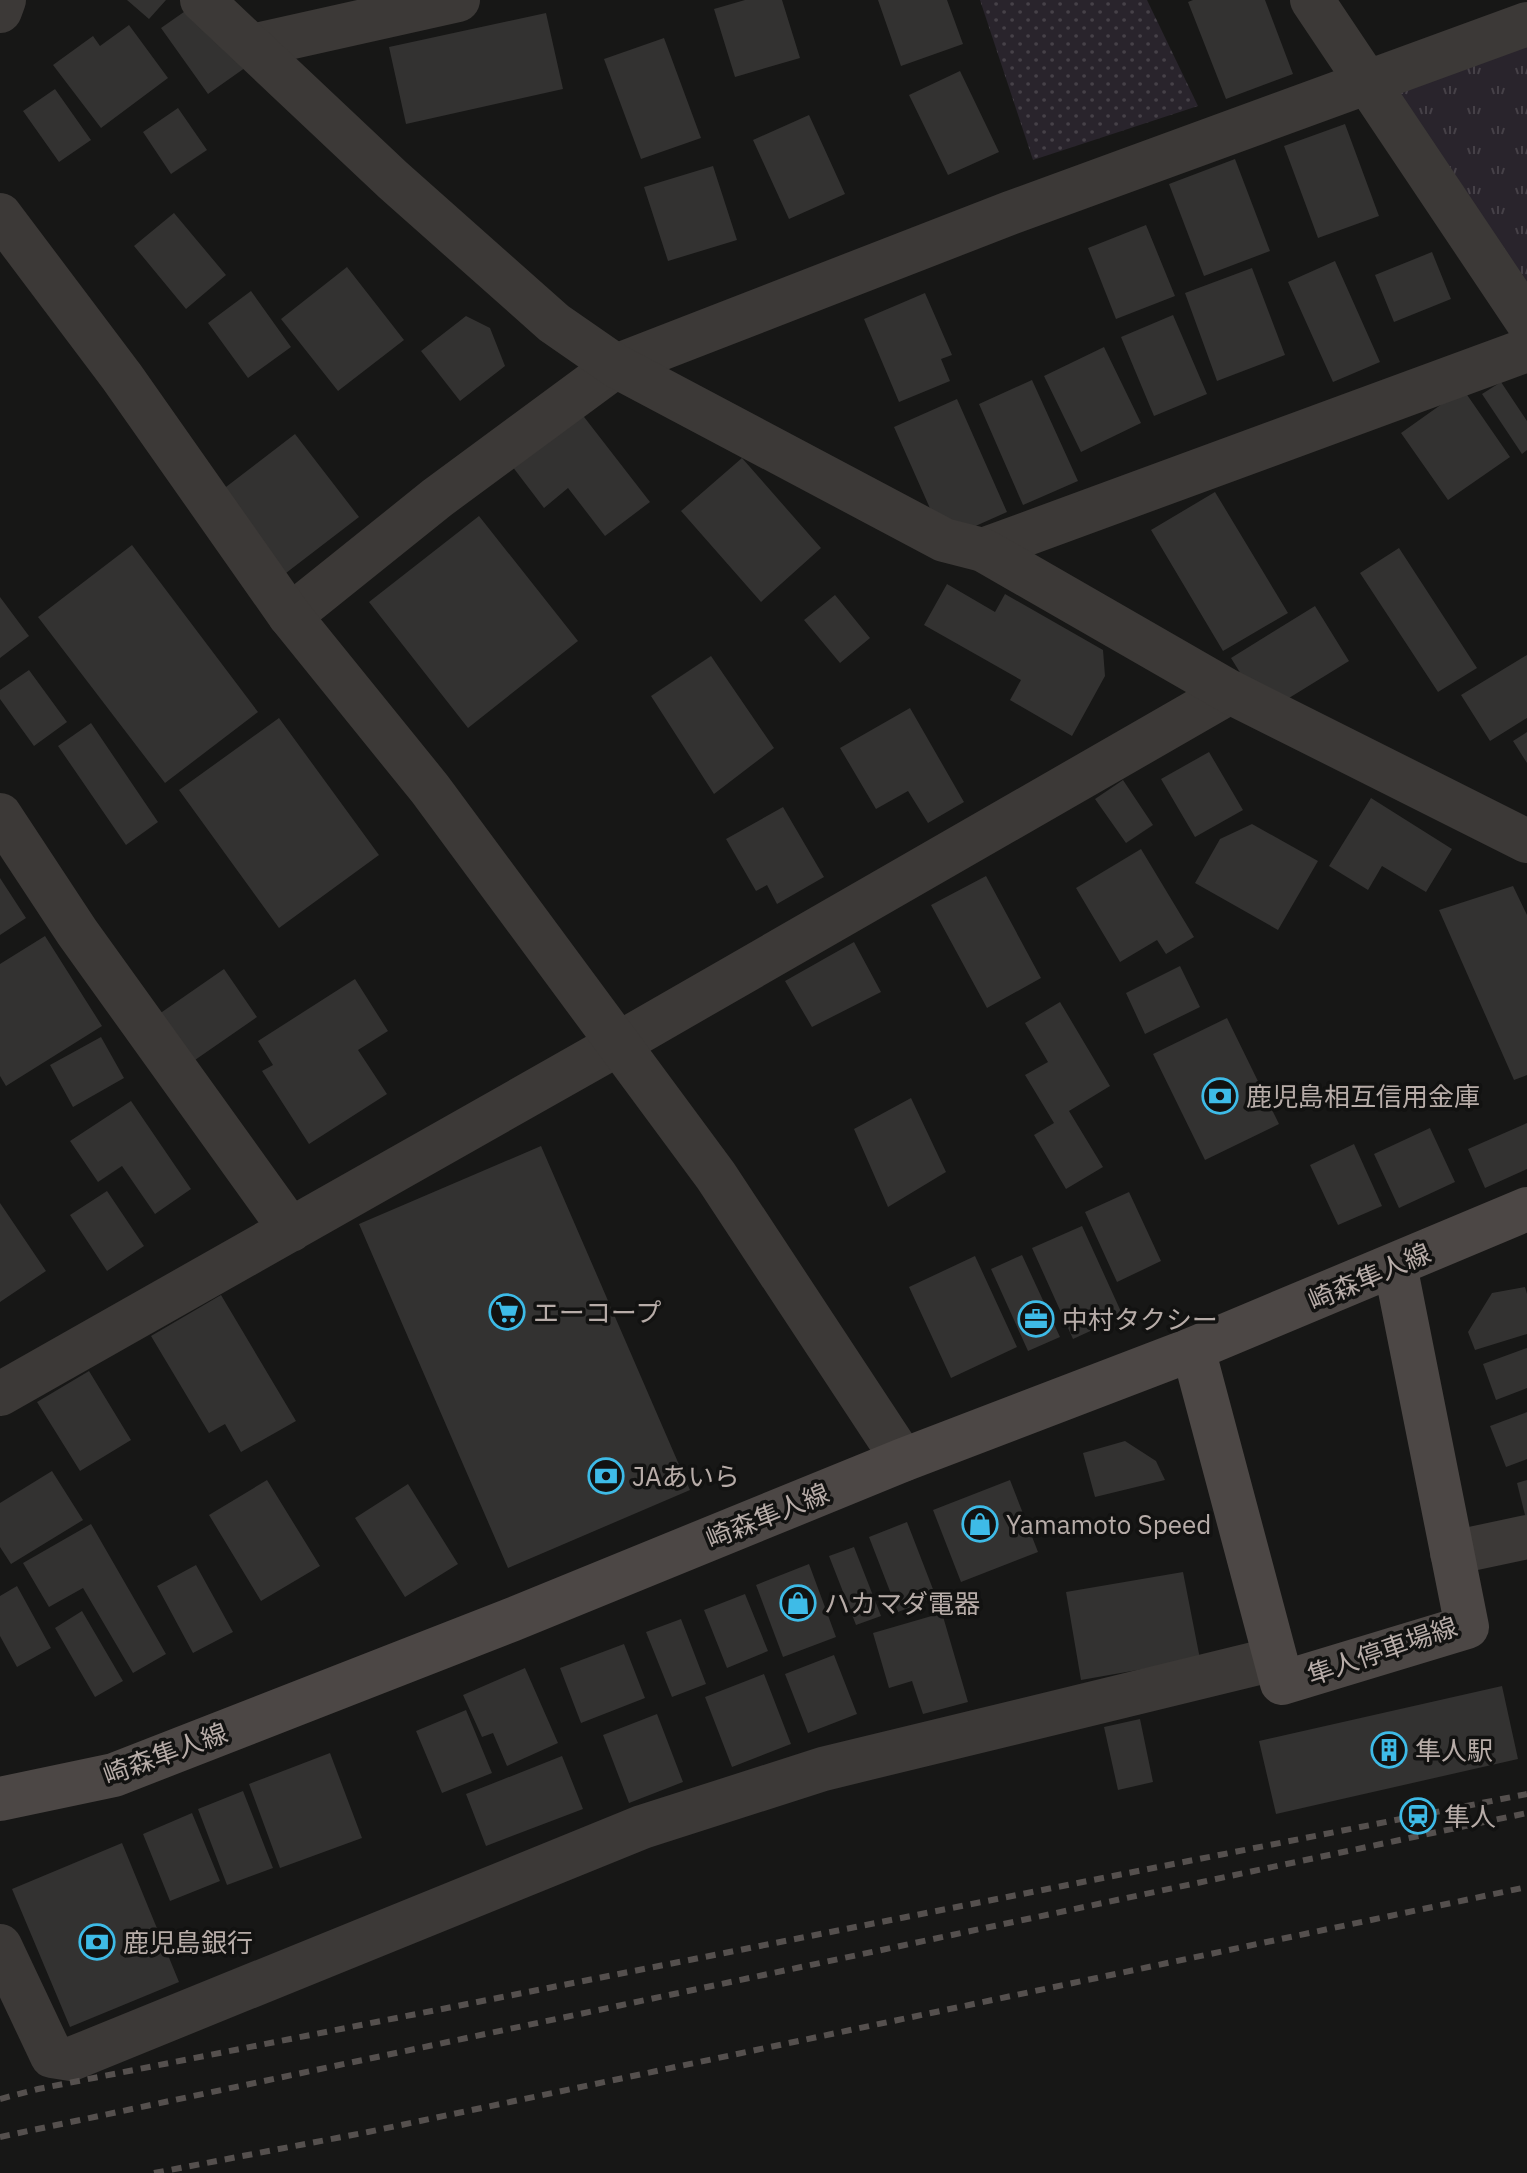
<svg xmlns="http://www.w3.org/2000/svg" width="1527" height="2173" font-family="'IBM Plex Sans','Noto Sans JP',sans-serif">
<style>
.grass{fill:url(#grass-dots)}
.park{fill:url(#park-tufts)}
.building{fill:#333231}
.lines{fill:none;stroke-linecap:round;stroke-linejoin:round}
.minor{stroke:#3c3937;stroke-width:44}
.tertiary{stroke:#3c3937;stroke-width:44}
.secondary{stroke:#4c4745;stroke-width:44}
.rail{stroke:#55504e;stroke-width:6;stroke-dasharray:10 8;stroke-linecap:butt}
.labels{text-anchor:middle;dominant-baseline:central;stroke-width:7;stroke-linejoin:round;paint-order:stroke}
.poi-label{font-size:26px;fill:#b7aca8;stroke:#121211;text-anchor:start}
.street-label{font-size:26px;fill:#b7aca8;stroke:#121211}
</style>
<defs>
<pattern id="grass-dots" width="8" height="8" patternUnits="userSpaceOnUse" patternTransform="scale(2)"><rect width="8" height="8" fill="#29242c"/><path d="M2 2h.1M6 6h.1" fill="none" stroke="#464148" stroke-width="1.8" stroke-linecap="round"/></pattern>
<pattern id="park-tufts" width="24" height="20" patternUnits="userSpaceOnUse" patternTransform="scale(2)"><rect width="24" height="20" fill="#29242c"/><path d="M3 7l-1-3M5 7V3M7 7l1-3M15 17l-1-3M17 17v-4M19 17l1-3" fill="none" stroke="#464148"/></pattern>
</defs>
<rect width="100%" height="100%" fill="#171716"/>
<path class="grass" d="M980,0H1147L1198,106L1033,160Z"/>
<path class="park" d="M1527,40V301L1392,93Z"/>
<path class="building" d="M127,0H166L149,19Z
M201,0L249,65L208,94L161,28Z
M745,0H782L800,58L735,77L714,9Z
M878,0H947L963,44L901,66Z
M1193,0H1265L1293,74L1226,99L1188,2Z
M546,13L563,89L406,124L389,47Z
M129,25L168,78L101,128L53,65L93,36L100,46Z
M664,38L701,138L641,159L604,59Z
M960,71L999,152L948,175L909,95Z
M55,89L91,140L59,162L23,111Z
M178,108L207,150L171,174L143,132Z
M809,115L845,194L789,219L753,140Z
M1345,124L1379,216L1318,238L1284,146Z
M1235,159L1270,251L1204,276L1169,184Z
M713,166L737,240L668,261L644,187Z
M174,213L226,275L186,309L134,246Z
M1146,225L1175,296L1116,319L1088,248Z
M1432,252L1451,299L1394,322L1375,275Z
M1335,261L1380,362L1333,382L1288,282Z
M347,267L404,340L338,391L281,319Z
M1252,268L1285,355L1217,381L1185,293Z
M251,291L291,347L248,378L208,323Z
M925,293L952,355L941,359L950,381L899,402L864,319Z
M1173,315L1207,394L1154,416L1121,337Z
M466,316L490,328L505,366L460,401L421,351Z
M1104,347L1141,423L1081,452L1044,376Z
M1032,380L1078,481L1023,505L979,404Z
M1501,382L1527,421V450L1522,454L1482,394Z
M1463,389L1510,457L1448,500L1401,433Z
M957,399L1007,512L944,540L894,427Z
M581,413L650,502L605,536L568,488L544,508L512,466Z
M295,434L359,517L286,573L222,490Z
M742,458L821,548L761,602L681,511Z
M1215,492L1288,613L1223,651L1151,530Z
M479,516L578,641L468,728L369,602Z
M132,545L258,712L165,783L38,617Z
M1399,548L1477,668L1438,692L1360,573Z
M947,584L995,612L1005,594L1103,650L1105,676L1072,736L1010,700L1021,680L924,625Z
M835,595L870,638L840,663L804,620Z
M0,597L29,636L0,658Z
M1315,606L1349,661L1289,698L1247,684L1231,658Z
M1527,655V718L1490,741L1461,695Z
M711,656L774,748L714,794L651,696Z
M29,670L67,722L34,746L0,699V690Z
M910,708L964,802L928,823L908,791L876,809L840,748Z
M279,718L379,855L279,928L179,790Z
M91,723L158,822L126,845L58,746Z
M1527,732V763L1513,741Z
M1209,752L1243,810L1195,837L1161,779Z
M1123,780L1153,825L1126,843L1095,799Z
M1371,798L1452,849L1426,892L1382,866L1368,890L1329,866Z
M783,807L824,877L777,904L767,885L756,891L726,839Z
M1252,824L1318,861L1278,930L1195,883L1220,839Z
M1141,849L1194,937L1166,954L1157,940L1120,962L1076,888Z
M986,876L1041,978L987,1008L931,905Z
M0,878L26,918L0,935Z
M1513,886L1527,915V1075L1514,1080L1439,910Z
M45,936L102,1026L6,1086L0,1076V964Z
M854,942L881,992L812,1027L785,981Z
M1180,966L1200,1007L1145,1034L1126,993Z
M224,969L257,1017L182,1069L149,1021Z
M355,979L388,1031L358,1050L387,1094L309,1144L262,1071L273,1065L258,1041Z
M1060,1002L1110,1086L1069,1111L1103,1167L1066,1189L1034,1135L1054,1123L1025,1075L1048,1062L1025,1023Z
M1227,1018L1279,1124L1205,1160L1153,1054Z
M101,1037L124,1078L73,1107L50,1065Z
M911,1098L946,1172L888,1207L854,1129Z
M131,1101L191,1189L155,1214L122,1166L98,1182L70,1141Z
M1527,1123V1169L1485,1188L1468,1149Z
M1430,1128L1455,1182L1399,1208L1374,1154Z
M1354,1144L1382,1206L1338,1225L1310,1165Z
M541,1146L690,1490L508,1568L359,1224Z
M107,1191L144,1246L107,1271L70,1215Z
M1129,1192L1161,1261L1117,1282L1085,1212Z
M0,1203L46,1271L0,1302Z
M1082,1226L1123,1316L1073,1339L1032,1248Z
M1022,1255L1060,1337L1028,1351L991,1269Z
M975,1256L1017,1347L951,1378L909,1287Z
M1525,1287L1527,1294V1334L1475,1350L1468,1332L1492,1293Z
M221,1295L296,1421L241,1452L225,1424L209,1433L151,1336Z
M1527,1348V1388L1496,1400L1483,1364Z
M89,1371L131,1440L80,1471L37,1402Z
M1527,1412V1459L1506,1467L1490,1426Z
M1125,1441L1156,1461L1165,1480L1095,1497L1083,1453Z
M52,1471L83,1520L11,1564L0,1547V1503Z
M267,1480L320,1566L261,1601L209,1515Z
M1010,1480L1038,1552L961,1582L933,1510Z
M1527,1480V1518L1526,1519L1517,1483Z
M408,1484L458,1564L405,1597L355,1518Z
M907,1522L936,1597L898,1612L869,1537Z
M91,1524L166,1654L133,1673L83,1588L49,1607L23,1563Z
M854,1547L881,1616L856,1625L829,1556Z
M809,1564L836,1637L783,1657L756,1585Z
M196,1565L233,1632L193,1653L157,1586Z
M1183,1572L1200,1659L1081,1680L1066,1592Z
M17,1586L51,1648L17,1667L0,1636V1596Z
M745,1594L768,1651L727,1668L704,1610Z
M82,1611L123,1681L95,1697L55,1628Z
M942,1613L968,1702L923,1714L912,1681L889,1688L873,1633Z
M681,1619L706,1684L672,1697L646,1632Z
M624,1644L645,1698L581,1723L560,1668Z
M834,1655L857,1714L808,1733L785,1674Z
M525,1668L558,1743L507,1766L493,1733L482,1737L463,1695Z
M764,1674L791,1744L732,1767L705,1697Z
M1502,1686L1518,1759L1276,1814L1259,1741Z
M466,1710L492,1773L442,1793L416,1731Z
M657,1714L683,1782L629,1803L603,1735Z
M1140,1719L1153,1782L1118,1790L1104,1727Z
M330,1753L362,1838L280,1868L249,1784Z
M562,1756L583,1809L486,1846L466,1794Z
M243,1791L273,1868L227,1885L198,1809Z
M192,1813L220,1881L170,1901L143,1834Z
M122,1843L179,1982L70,2027L12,1889Z"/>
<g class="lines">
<path class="minor" d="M1312,0L1527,321
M252,46L458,0
M983,550L1527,350
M290,616L437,498L616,366L1010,213L1527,24
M0,815L77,932L291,1230
M0,1394L618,1044L1230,692
M1452,1553L1527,1537
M0,1946L52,2056L71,2059L642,1827L823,1769L1275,1659"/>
<path class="tertiary" d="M202,0L393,180L554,323L616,366L944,540L983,550L1230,692L1527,841
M0,11L4,0
M0,215L122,377L290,616L430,789L716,1176L903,1460"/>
<path class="secondary" d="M1193,1349L1282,1683L1467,1627L1395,1265
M0,1799L114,1775L511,1620L903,1460L1193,1349L1527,1209"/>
<path class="rail" d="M0,2099L38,2089L1527,1794
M0,2137L1527,1813
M154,2173L368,2132L1527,1887"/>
</g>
<defs>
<symbol id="bank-ring" viewBox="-11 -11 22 22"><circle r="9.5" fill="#121211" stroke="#3ebbe7" stroke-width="1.5"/><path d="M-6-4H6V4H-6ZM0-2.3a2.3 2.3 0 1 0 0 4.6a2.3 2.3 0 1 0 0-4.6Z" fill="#3ebbe7"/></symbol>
<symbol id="supermarket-ring" viewBox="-11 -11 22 22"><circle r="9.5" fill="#121211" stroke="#3ebbe7" stroke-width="1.5"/><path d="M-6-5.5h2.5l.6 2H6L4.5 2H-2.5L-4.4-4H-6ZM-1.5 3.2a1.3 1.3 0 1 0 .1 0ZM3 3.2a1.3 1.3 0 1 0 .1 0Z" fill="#3ebbe7"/></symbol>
<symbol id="office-ring" viewBox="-11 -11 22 22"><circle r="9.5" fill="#121211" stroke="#3ebbe7" stroke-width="1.5"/><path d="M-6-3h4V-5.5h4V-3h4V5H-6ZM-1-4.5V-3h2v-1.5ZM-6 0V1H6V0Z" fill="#3ebbe7"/></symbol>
<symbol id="shop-ring" viewBox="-11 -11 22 22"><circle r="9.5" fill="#121211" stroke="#3ebbe7" stroke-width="1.5"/><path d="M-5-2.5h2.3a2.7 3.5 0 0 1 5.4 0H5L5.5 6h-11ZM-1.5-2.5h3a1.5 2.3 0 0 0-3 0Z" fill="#3ebbe7"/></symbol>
<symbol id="building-ring" viewBox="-11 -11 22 22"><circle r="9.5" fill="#121211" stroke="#3ebbe7" stroke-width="1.5"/><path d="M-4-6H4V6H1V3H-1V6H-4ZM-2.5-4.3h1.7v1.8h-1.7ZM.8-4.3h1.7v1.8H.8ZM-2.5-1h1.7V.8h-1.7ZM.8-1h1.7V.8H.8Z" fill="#3ebbe7"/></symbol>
<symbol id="station-ring" viewBox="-11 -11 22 22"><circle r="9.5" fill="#121211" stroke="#3ebbe7" stroke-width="1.5"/><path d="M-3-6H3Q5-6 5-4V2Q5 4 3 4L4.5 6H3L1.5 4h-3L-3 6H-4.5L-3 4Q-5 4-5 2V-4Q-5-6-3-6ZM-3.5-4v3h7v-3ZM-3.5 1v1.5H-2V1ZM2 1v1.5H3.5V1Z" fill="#3ebbe7"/></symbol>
</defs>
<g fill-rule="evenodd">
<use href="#bank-ring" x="1200" y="1076" width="40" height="40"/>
<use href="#supermarket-ring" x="487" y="1292" width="40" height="40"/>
<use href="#office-ring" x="1016" y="1299" width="40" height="40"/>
<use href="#bank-ring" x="586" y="1456" width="40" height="40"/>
<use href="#shop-ring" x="960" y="1504" width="40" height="40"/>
<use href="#shop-ring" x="778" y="1583" width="40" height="40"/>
<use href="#building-ring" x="1369" y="1730" width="40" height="40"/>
<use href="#station-ring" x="1398" y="1796" width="40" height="40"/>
<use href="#bank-ring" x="77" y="1922" width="40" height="40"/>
</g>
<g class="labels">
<g class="poi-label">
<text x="1246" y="1096">鹿児島相互信用金庫</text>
<text x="533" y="1312">エーコープ</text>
<text x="1062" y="1319">中村タクシー</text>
<text x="632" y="1476">JAあいら</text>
<text x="1006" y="1524">Yamamoto Speed</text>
<text x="824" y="1603">ハカマダ電器</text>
<text x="1415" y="1750">隼人駅</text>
<text x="1444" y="1816">隼人</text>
<text x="123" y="1942">鹿児島銀行</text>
</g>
<g class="street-label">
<text transform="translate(1369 1276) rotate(-23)">崎森隼人線</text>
<text transform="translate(767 1515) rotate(-22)">崎森隼人線</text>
<text transform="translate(1382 1650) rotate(-19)">隼人停車場線</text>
<text transform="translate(165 1753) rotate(-20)">崎森隼人線</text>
</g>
</g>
</svg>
